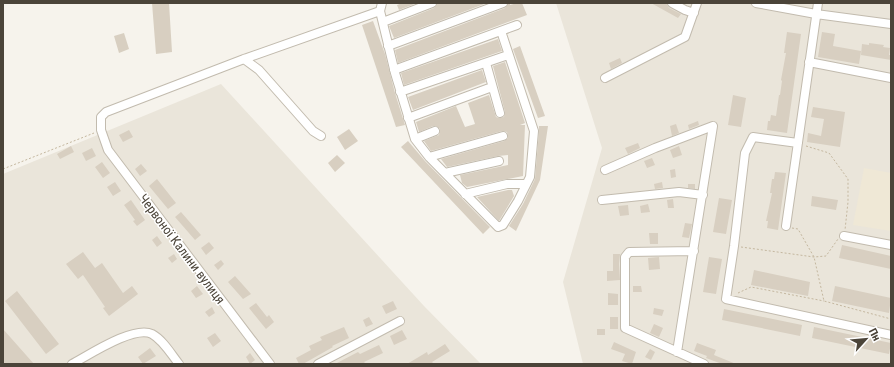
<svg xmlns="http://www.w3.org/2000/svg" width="894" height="367" font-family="'Roboto Condensed',sans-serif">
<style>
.residential{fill:#eae5da}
.education{fill:#efe8d6}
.building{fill:#d8cfc1}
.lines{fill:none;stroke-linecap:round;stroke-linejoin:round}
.minor-casing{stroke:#c2bbae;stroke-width:10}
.path{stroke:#c4b79f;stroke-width:1;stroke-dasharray:2 2;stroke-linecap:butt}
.minor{stroke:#fff;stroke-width:8}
.labels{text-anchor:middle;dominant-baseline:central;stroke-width:3;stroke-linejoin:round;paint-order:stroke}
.street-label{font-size:13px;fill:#4b4439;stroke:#fff}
</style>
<rect width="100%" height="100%" fill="#f6f3ec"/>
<path class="residential" d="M556,3H891V364H583L563,282L602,148Z
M221,84L424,306L481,364H3V174Z"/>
<path class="education" d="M864,168L891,173V231L853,225Z"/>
<path class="building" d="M152,3H169L172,52L156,54Z
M402,3H417L399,10L397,5Z
M437,3H487L394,38L389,26L434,8Z
M508,3H510V5L517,3H522L527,15L398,63L395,50L505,8Z
M651,3H666L669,8L681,14L678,18Z
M373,21L385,54L395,93L405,125L396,127L362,25Z
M787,32L801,34L787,133L767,130L768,121H770L771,115L776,116L779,95H780L782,81L781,80L786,53H784Z
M822,32L835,34L833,46L861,51L859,64L818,57Z
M124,33L129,49L119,53L114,36Z
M498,39L502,51L404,85L401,73Z
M869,43L884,45L883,47L890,48L889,55H891V60L861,55L862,44L869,45Z
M520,46L545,116L538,118L513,49Z
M620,58L622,63L611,69L609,63Z
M505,62L525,123L520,125H525L523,176L467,187L462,183L460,175L508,165V155L498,156L447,167L441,159L504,141L508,138L507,132L502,131L431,151L424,141L439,135L440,129L436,126H433L419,132L416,122L456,106L465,127L475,124L468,103L489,95L496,117L499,118L504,117L505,112L493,66Z
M482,70L486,82L413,110L408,97Z
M733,95L746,98L741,127L728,125Z
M813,107L845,112L840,147L807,142L808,133L821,136L824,119L811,117Z
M698,121L699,125L689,129L688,125Z
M676,124L679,133L672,136L670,126Z
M539,126H548L540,180L516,231L509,226L523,204L535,179L539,131Z
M349,129L358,141L345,150L337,137Z
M129,130L133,137L123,142L119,135Z
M408,141L425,161L490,227L483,234L401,147Z
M638,143L640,148L628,154L625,148Z
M71,146L74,152L60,159L57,154Z
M679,146L682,155L673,158L670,150Z
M92,148L96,156L86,161L82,153Z
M337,155L345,163L335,172L328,163Z
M652,158L655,165L647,168L644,161Z
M102,162L110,173L103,178L95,167Z
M141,164L147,171L140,176L135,169Z
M675,169L676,177L671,178L670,170Z
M775,172L786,173L778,230L767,228L768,221H766L772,193H770L772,179H774Z
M157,179L176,203L168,209L149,186Z
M115,182L121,191L113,196L107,187Z
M662,182L663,188L655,189L654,184Z
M688,184H695V189L688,188Z
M508,190H512L514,196L499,221L477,197Z
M812,196L838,200L836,210L811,206Z
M719,198L732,200L726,234L713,232Z
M673,199L674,208H668L667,200Z
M131,200L145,220L137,226L133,221L135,220L124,205Z
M648,204L650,212L641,213L640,206Z
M628,205L629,215L620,216L618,206Z
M181,212L201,235L195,240L175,217Z
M685,223L692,224L689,238L682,237Z
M649,233H658V244H650Z
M157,236L162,243L157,247L152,240Z
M209,242L214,248L206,255L201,248Z
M842,245L891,256V269L839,258Z
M83,252L95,268L102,263L123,293L132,286L138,294L109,316L103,308L105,307L83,275L78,279L66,264Z
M174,254L177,259L172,263L168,258Z
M613,254H620L619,264L620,280L607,281V271H613Z
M659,257L660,269L649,270L648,258Z
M709,257L722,259L716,294L703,292Z
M221,260L224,264L218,270L214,265Z
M754,270L810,282L808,296L751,285Z
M235,276L251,294L243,299L228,282Z
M197,286L203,294L196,298L191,291Z
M633,286H641L642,292H633Z
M835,286L891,298L889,313L832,301Z
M17,291L59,344L46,354L5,301Z
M608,293L618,294V305H608Z
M393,301L397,309L386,314L382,306Z
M256,303L267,317L269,315L274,322L266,329L249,308Z
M212,307L215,313L209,317L205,312Z
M654,308L664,310L662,316L653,314Z
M724,309L802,325L800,336L722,320Z
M369,317L373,324L366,327L363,320Z
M610,317H618V329H610Z
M654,324L663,328L659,337L650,333Z
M344,327L349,338L332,346L333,347L303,364H299L296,358L311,350L309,346L322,340L320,337Z
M814,327L891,343L889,354L812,338Z
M3,329L34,364H3Z
M597,329H605V335H597Z
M402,330L407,339L394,345L390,336Z
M215,333L221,341L213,347L207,338Z
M614,342L636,352L632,364L622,361L625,354L611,349Z
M697,343L716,350L714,355L736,364H722L706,358L707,356L694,351Z
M445,344L450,351L432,362L434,364H407L427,352L428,355Z
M379,345L383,353L364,362L366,364H335L358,352L360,354Z
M150,348L156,356L143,364L138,357Z
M650,349L655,352L651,360L645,357Z
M250,353L255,360L250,364L246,357Z"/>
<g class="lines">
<defs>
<path id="minor" d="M672,3L685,10L694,13
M756,3L816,14L891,24
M380,11L395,73L415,139L429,157L498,227L503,225L518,201L530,177L534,131L501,31
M383,22L432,3
M388,46L503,3
M244,59L259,70L313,131L321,136
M809,62L891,78
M486,63L500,113
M394,70L517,25
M605,78L685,37L697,3
M400,92L508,55
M408,118L492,87
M415,139L435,131
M798,143L753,137L745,153L734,246L726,299L891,335
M429,157L503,136
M605,170L655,148L713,126L677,352
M445,173L499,161
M465,194L507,184H526
M602,200L679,192L703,195
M786,226L818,3
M844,236L891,245
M694,251L629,252L625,257V328L704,364
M72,364C89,355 134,325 152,334C163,340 171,354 179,364
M270,364L108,150L101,130V117L106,112L244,59L380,11L382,3
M318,364L400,321"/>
</defs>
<use href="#minor" class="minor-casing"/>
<path class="path" d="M806,146L829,153L848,179V202L845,230
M3,169L94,133
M792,228L798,229L814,257L824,301L891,319
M741,247L814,257L826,256L838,239
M738,293L751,287L824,301"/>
<use href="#minor" class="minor"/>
</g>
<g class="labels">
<g class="street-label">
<text transform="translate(182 249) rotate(53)">Червоної Калини вулиця</text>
</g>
</g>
<rect width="894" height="367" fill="none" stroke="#4b4439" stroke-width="8"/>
<g transform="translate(866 339) rotate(63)" stroke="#ffffff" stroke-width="3" paint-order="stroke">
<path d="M0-3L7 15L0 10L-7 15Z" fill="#4b4439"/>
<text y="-6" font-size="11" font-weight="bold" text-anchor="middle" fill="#4b4439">Пн</text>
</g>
</svg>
